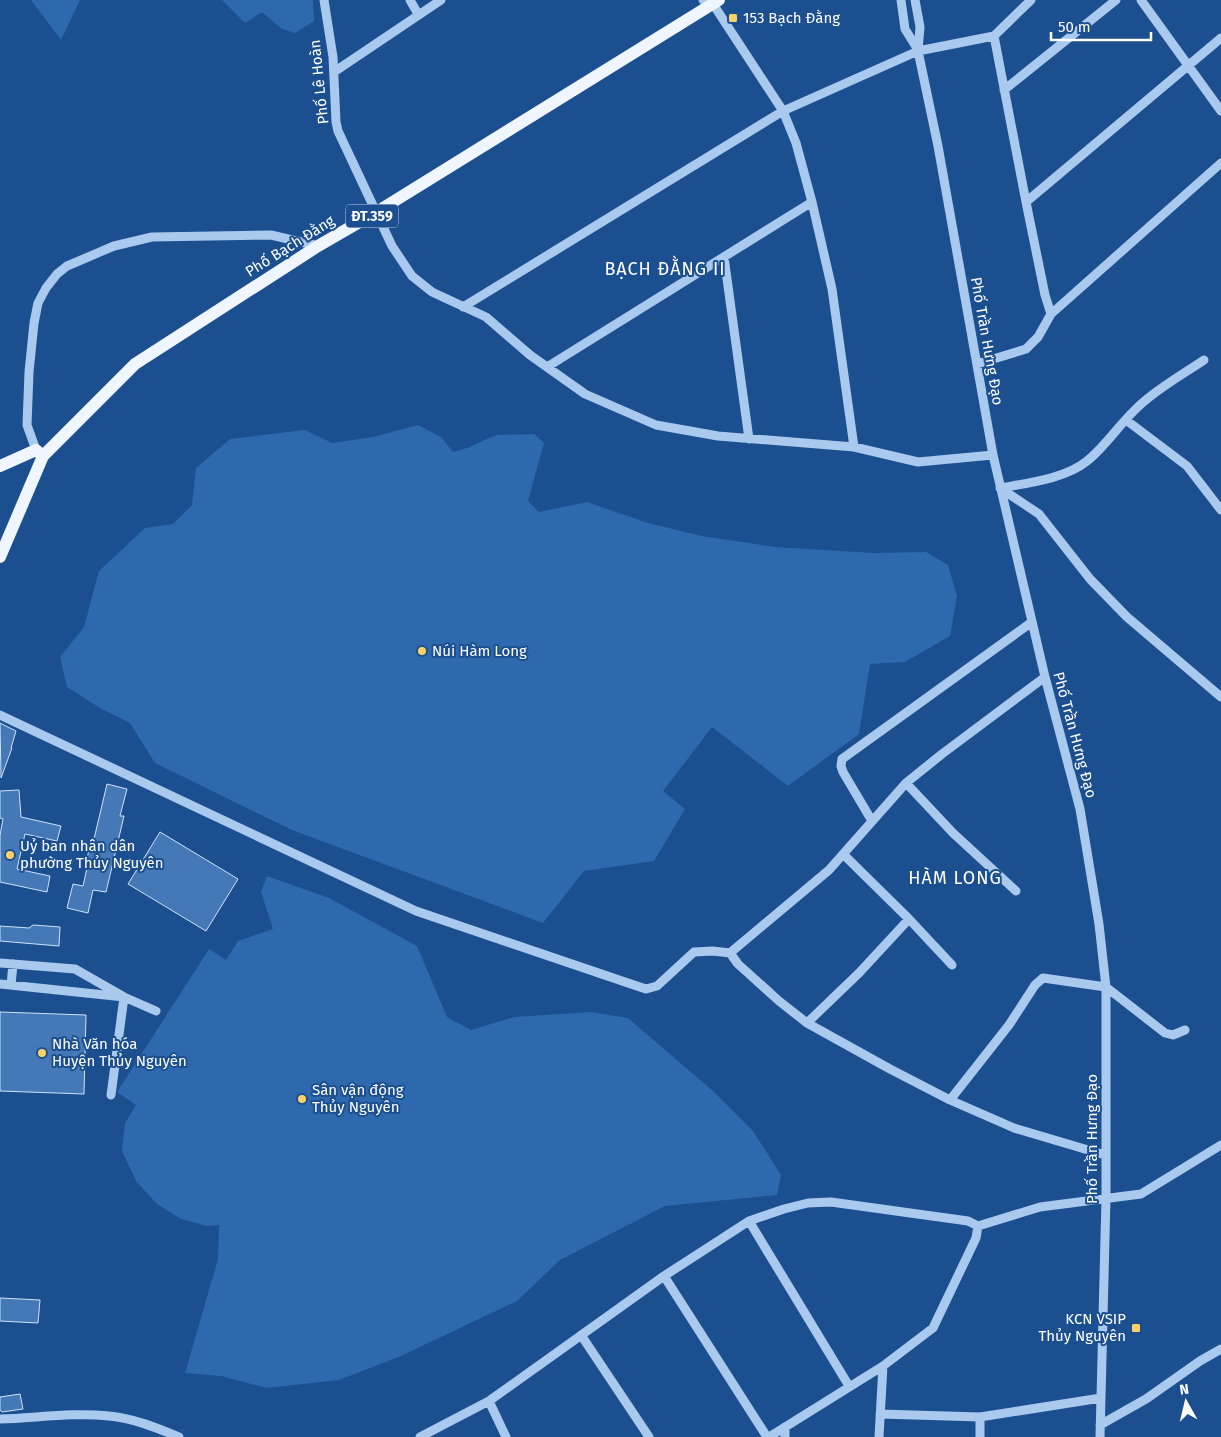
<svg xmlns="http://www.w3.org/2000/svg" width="1221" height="1437" font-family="'Fira Sans',sans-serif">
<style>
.green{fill:#2e69ad}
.building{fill:#4478b7;stroke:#cfe3fa}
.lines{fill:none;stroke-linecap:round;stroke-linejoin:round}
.minor{stroke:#a9c9ee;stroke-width:9}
.major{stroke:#f0f6ff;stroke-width:12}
.poi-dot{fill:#ffd166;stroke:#1b4f8f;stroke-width:2}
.labels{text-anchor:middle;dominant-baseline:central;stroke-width:4;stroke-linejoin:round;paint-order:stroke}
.shield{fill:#1b4f8f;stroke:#bbcadd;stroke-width:1}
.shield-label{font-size:14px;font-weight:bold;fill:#fff}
.poi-label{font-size:15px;fill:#fff;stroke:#1b4f8f;text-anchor:start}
.street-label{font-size:15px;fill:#fff;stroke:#1b4f8f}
.quarter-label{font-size:18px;letter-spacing:1px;fill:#fff;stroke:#1b4f8f}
</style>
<rect width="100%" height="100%" fill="#1b4f8f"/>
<path class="green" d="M31,0H80L61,40Z
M222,0H313L314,21L295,33L282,29L262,12L245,23Z
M418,425L441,437L453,452L467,448L496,435L534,434L544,443L528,501L539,512L587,502L648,523L702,536L775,547L874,553L926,552L948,565L957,596L950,636L905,662L870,664L859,734L788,786L712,727L663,791L685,809L654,861L584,871L543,923L292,830L155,763L130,723L100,708L67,687L60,657L84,627L99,571L145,528L173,524L192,505L196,468L230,439L305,430L332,443L373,437Z
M267,876L329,898L417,946L447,1017L471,1030L514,1017L591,1012L628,1018L713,1091L753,1131L781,1175L777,1195L665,1206L560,1260L517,1301L401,1356L339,1380L267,1388L221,1376L185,1373L218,1259L219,1225L207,1226L181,1219L157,1204L136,1181L122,1151L125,1123L136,1105L117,1092L209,949L226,960L238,941L273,929L261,892Z"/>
<path class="building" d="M0,723L16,731L11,748H12L1,778Z
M107,784L127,789L120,816H124L106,892L93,890L88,913L67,908L73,884L83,886L89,859L87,858L92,839H94Z
M19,790L21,817L61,826L57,841L25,834L17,869L50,876L47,892L0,882V835L3,819L0,818V791Z
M160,832L238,879L206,931L128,884Z
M33,925L60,927L59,946L0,941V926L29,928Z
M0,1012L86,1015L84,1094L0,1091Z
M0,1298L40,1300L38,1323L0,1321Z
M20,1394L23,1409L2,1412L0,1410V1397Z"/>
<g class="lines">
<path class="minor" d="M324,0L333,57L336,122L338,131L392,246L412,276L432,292L486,317L530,355L585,394L656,425L718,436L854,447L918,462L993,455
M410,0L418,14
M703,0L713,4L783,111L796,143L812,202L832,289L854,447
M901,0L905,29L918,50
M915,0L920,27L918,51L938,146L993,455L1045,677L1080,809L1099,924L1106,987V1198L1100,1437
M1141,0L1221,111
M994,36L1026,202L1045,295L1051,314L1221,163
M334,72L441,0
M1004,90L1116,0
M1026,202L1221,38
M724,257L749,439
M463,307L783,111L918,51L994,36L1031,0
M977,364L1026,349L1038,337L1051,314
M547,367L812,202
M1126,420L1187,466L1221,510
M36,450L27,425L29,372L34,323L38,303L46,288L57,274L67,266L114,246L152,237L271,235L318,246
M1000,488L1039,514L1090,579L1127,617L1221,697
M1000,488C1027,483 1065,479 1087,461C1106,446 1120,423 1139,406C1158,388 1182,375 1204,360
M0,715L416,911L628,983L646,989L657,986L694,952L713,951L730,953L738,964L779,1001L807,1023L890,1069L950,1100L1014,1128L1105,1155
M906,783L953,833L1016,891
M872,821L843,772L841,766L842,759L1032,622
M843,854L909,919L952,965
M730,953L829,870L906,783L942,754L1045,677
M0,963L75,969L124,997L156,1011
M0,984L124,997L111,1095
M11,985L13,964
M807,1023L859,973L909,919
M950,1100L1009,1025L1035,985L1043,978L1106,987L1165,1033L1173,1035L1185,1030
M749,1221L849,1386
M664,1276L767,1437
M581,1335L649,1437
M489,1401L506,1437
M880,1414L980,1417L1101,1398
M980,1417V1437
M0,1419C36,1418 73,1412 109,1416C133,1418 157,1428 179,1437
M1100,1425L1146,1399L1200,1361L1221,1349
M420,1437L489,1401L664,1276L749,1221L784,1209L808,1203L831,1202L968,1221L978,1226L1040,1207L1141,1194L1221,1145
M769,1437L883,1366L933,1328L976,1238L978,1226
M785,1437V1427
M879,1437L883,1366"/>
<path class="major" d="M0,466L36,450L43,456
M0,557L43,456L135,364L318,246L375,213L719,0"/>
</g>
<g class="poi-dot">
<rect x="728" y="13" width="10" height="10" rx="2.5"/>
<circle cx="422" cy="651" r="5"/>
<circle cx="10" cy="855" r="5"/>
<circle cx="42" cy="1053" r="5"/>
<circle cx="302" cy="1099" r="5"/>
<rect x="1131" y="1323" width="10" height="10" rx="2.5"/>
</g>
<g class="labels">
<rect class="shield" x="346" y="204.5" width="52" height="23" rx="4"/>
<g class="shield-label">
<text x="372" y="216">ĐT.359</text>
</g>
<g class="poi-label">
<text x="743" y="18">153 Bạch Đằng</text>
<text x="432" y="651">Núi Hàm Long</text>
<text x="20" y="846">Uỷ ban nhân dân<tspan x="20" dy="17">phường Thủy Nguyên</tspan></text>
<text x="52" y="1044">Nhà Văn hóa<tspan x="52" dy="17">Huyện Thủy Nguyên</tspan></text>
<text x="312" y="1090">Sân vận động<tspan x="312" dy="17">Thủy Nguyên</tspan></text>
<text x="1126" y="1319" text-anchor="end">KCN VSIP<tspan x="1126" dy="17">Thủy Nguyên</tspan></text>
</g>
<g class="street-label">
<text transform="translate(319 82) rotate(-96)">Phố Lê Hoàn</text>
<text transform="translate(290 246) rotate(-32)">Phố Bạch Đằng</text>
<text transform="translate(987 341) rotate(80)">Phố Trần Hưng Đạo</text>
<text transform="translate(1075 735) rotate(75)">Phố Trần Hưng Đạo</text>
<text transform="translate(1092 1139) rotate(-90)">Phố Trần Hưng Đạo</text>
</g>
<g class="quarter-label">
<text x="665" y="269">BẠCH ĐẰNG II</text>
<text x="955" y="878">HÀM LONG</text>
</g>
</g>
<g transform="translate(1186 1402) rotate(352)" stroke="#1b4f8f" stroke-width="4" paint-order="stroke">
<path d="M0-4L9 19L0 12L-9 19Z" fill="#ffffff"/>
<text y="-8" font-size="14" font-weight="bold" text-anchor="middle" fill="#ffffff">N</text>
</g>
<path d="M1051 32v8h100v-8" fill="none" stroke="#ffffff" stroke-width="2.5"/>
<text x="1058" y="32" font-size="15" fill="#ffffff" stroke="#1b4f8f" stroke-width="4" paint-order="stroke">50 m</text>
</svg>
